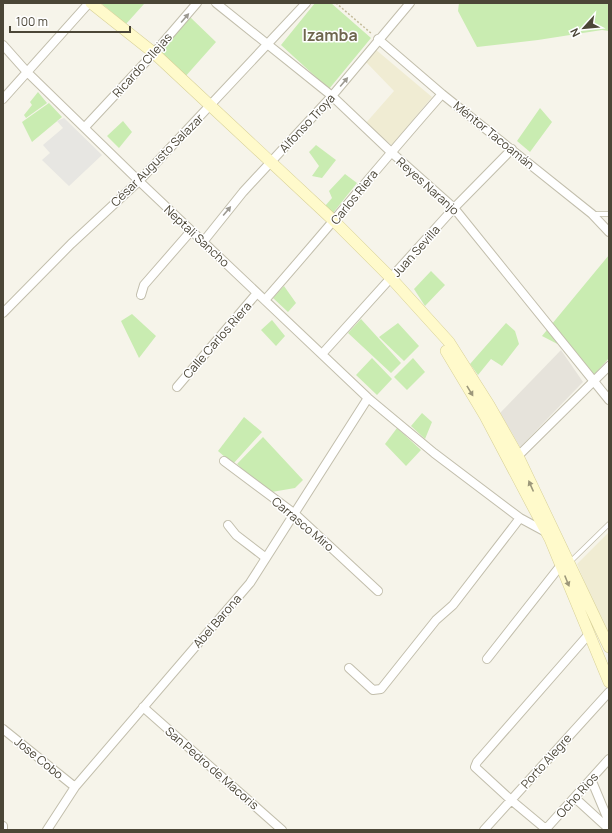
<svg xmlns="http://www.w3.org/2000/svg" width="612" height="833" font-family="Manrope,sans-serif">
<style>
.industrial{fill:#e6e3db}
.education{fill:#f0ecd3}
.green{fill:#c9ecb1}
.parking{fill:#e7e6e2}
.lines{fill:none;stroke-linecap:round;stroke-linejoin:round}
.lane-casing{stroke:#c2beac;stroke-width:5.5}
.street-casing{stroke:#c2beac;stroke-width:10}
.secondary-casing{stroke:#d8d198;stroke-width:12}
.path{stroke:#c5bd9c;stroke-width:1.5;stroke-dasharray:2 2;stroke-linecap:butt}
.lane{stroke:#fff;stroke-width:4}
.street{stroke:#fff;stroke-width:8}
.secondary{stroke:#fffacb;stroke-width:11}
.oneway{fill:#9c9991}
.oneway2{fill:#9c977a}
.labels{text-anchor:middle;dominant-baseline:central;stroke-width:3;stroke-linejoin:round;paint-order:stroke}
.street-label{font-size:12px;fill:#4b4637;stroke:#fff}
.district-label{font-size:16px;font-weight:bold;fill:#6e664e;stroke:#fff}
</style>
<rect width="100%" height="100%" fill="#f6f4ea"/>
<path class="industrial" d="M561,350L583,382L520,447L500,413Z"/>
<path class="education" d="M375,49L432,97L392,145L365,124L394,91L365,61Z
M609,532V640L577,564Z"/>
<path class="green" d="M101,3H143L144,4L126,24Z
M315,3H331L371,38L329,89L281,45Z
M459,3H609V31L602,30L538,40L477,47L458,11Z
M190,17L216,42L184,78L158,55Z
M38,92L47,103L26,118L24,115L32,105L30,102Z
M49,103L62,117L32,142L22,122Z
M540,108L552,122L530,152L517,141Z
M123,121L132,132L119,148L107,136Z
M316,145L336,160L322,178L312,176L319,166L309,152Z
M345,174L357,183L333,213L325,206L332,198L329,191Z
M609,255V358L592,377L573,352L542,336Z
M431,271L445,285L425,306L414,289Z
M284,286L296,303L288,312L273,298Z
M132,314L156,336L139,358L121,321Z
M361,319L401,363L391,373L348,333Z
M272,320L285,336L276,346L261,330Z
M398,323L419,346L404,361L379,337Z
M506,323L515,331L519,344L502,366L491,359L478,375L470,364Z
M372,358L392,379L377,395L356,375Z
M413,358L425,372L407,390L394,377Z
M422,413L432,422L425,439L411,426Z
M244,417L262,432L233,464L218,451Z
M397,428L421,450L406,466L385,444Z
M263,437L303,480L295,488L266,493L237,464Z"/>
<path class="parking" d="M64,118L102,155L69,186L42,160L50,153L43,145L63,128L57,121Z"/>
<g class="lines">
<defs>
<path id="lane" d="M593,214H609
M570,562L609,524"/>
<path id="street" d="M216,3L332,96L391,152L454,208L609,400
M378,39L442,94L592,214L609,232
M3,45L27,72L139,181L368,398L434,453L520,518
M3,99L89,3
M85,127L154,53L197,3
M203,242L243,192L332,96L410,3
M141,295L144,285L191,231
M265,300C325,232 382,162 442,94
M3,313L71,244L139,181L306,3
M322,354L454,208L512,149
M177,387L257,293
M518,456L609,366
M224,461L295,514L378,591
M228,525L236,535L266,558
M487,659L561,565
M349,668L373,690L381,689L436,620L453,605L520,518L544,531
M143,707L282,830
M3,729L75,787
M591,779L609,822
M575,798L609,829
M3,826V830
M47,830L75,787L250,583L368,398
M484,830L609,692
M545,830L609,759
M547,830L511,800L475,767L477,762L589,634"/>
<path id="secondary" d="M91,3L154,53L334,221L391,278L449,342L489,405L518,456L609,647
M446,351L485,416L550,539L609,682"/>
</defs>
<use href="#lane" class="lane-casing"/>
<use href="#street" class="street-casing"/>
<use href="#secondary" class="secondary-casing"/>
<path class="path" d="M336,3L372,34"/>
<use href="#lane" class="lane"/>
<use href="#street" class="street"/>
<use href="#secondary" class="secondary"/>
</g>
<defs><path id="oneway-solid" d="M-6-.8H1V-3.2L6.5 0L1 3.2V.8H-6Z"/></defs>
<g class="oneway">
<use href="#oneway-solid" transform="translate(185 18) rotate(-49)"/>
<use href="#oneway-solid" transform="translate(344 82) rotate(-50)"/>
<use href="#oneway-solid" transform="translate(227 211) rotate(-50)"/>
</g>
<g class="oneway2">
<use href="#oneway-solid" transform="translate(470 391) rotate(59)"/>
<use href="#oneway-solid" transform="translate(531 486) rotate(-114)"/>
<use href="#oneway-solid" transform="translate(567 581) rotate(68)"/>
</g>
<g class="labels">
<g class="street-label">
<text transform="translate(142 65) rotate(-48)">Ricardo Cllejas</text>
<text transform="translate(307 123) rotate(-47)">Alfonso Troya</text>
<text transform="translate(494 135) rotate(39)">Méntor Tacoamán</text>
<text transform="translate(157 160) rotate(-45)">César Augusto Salazar</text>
<text transform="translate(428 186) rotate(42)">Reyes Naranjo</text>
<text transform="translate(354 197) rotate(-51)">Carlos Riera</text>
<text transform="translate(197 236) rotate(43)">Neptali Sancho</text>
<text transform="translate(416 251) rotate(-48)">Juan Sevilla</text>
<text transform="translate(217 340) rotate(-49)">Calle Carlos Riera</text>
<text transform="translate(303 524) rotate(40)">Carrasco Miro</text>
<text transform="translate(217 621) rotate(-49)">Abel Barona</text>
<text transform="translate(39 758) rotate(39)">Jose Cobo</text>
<text transform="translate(546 761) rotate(-48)">Porto Alegre</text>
<text transform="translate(212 768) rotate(41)">San Pedro de Macoris</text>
<text transform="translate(577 795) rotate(-48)">Ocho Rios</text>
</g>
<g class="district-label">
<text x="330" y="35">Izamba</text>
</g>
</g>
<rect width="612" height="833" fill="none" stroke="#4b4637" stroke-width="8"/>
<g transform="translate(584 28) rotate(243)" stroke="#ffffff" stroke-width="3" paint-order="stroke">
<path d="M0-3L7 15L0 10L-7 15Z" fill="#4b4637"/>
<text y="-6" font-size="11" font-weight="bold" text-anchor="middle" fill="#4b4637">N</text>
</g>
<path d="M10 26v6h120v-6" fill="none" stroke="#4b4637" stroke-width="2"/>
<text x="16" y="26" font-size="12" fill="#4b4637" stroke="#ffffff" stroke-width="3" paint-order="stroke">100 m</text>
</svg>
